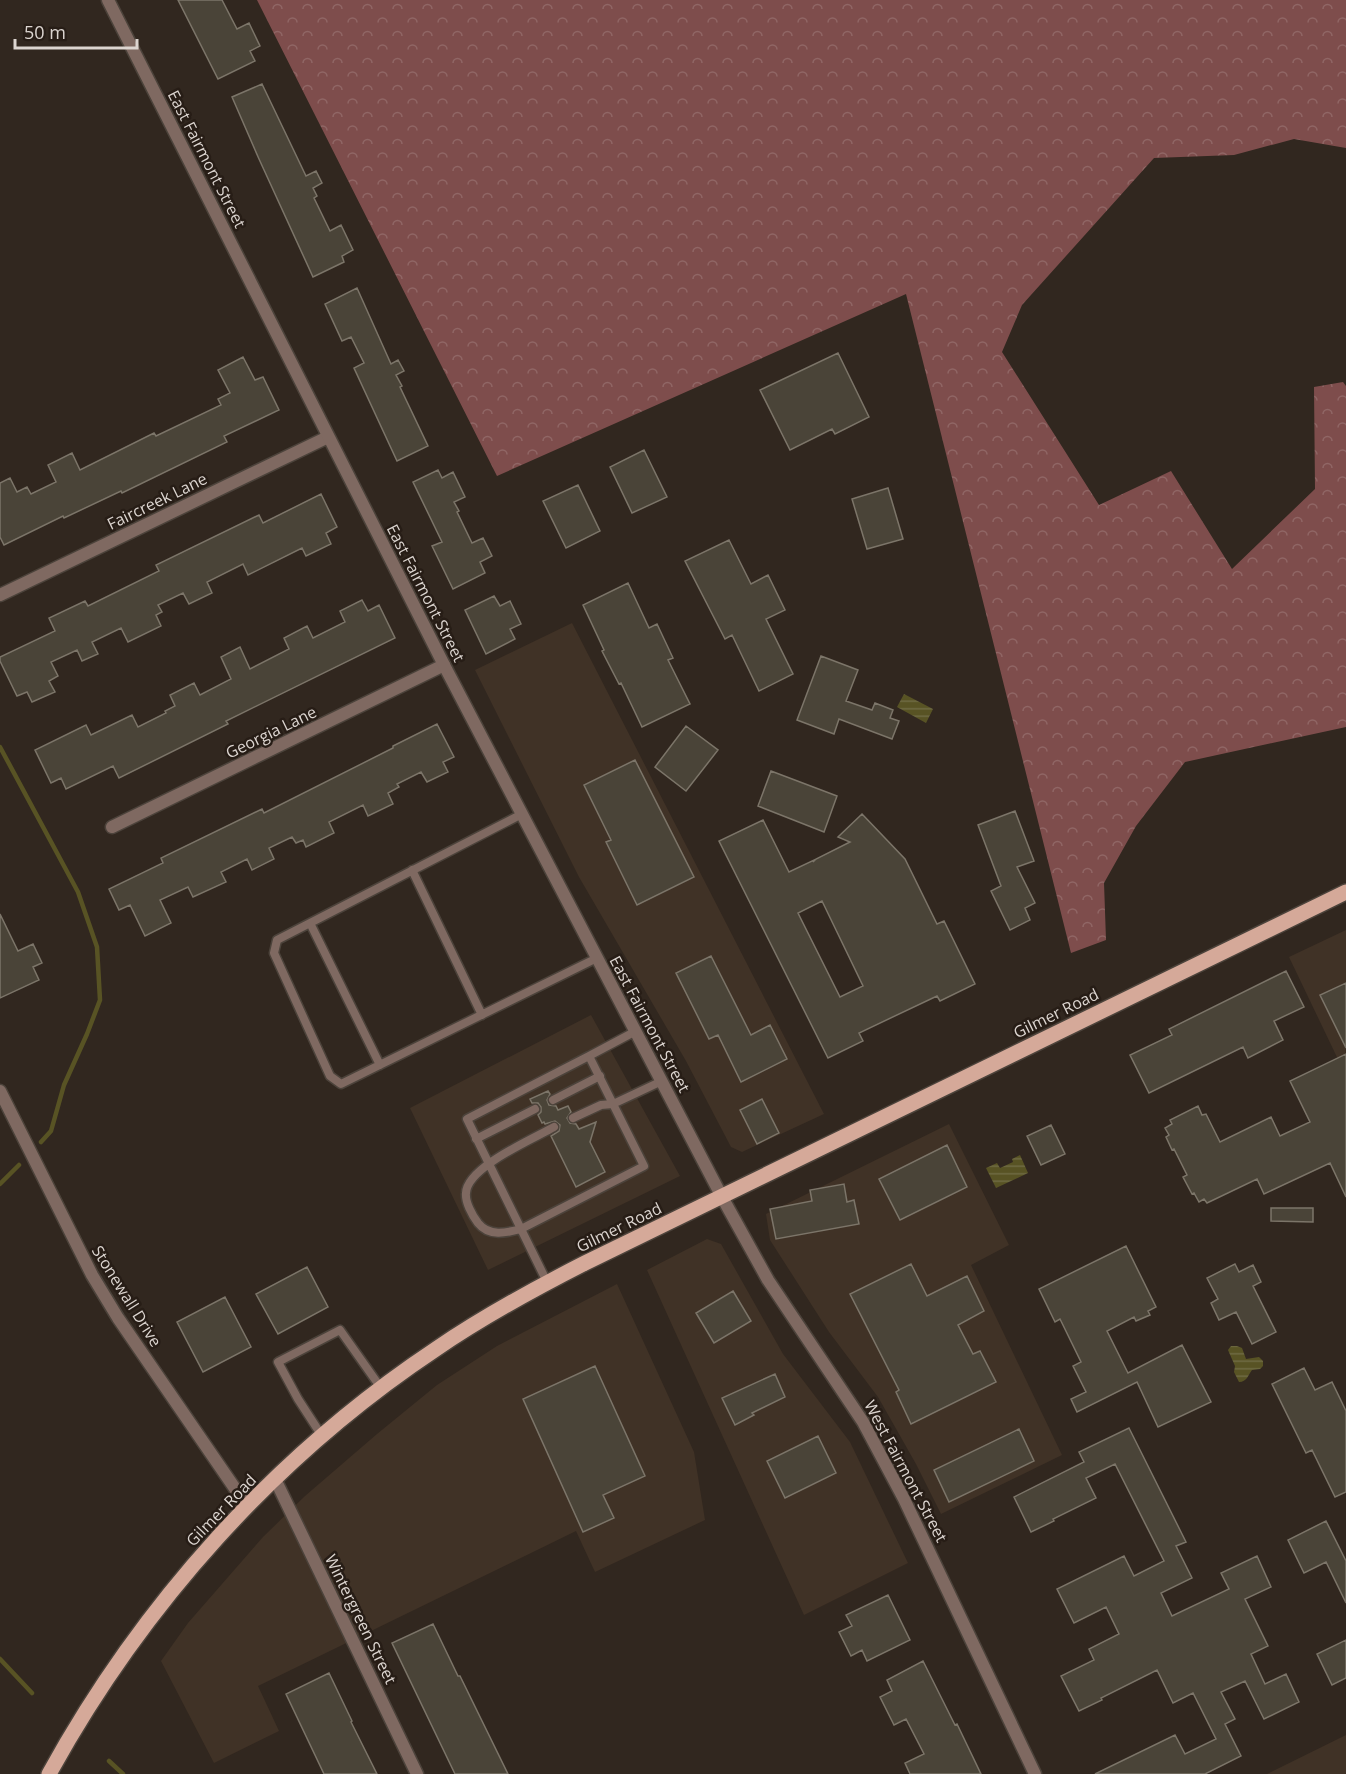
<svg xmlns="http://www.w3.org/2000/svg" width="1346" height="1774" font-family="'Open Sans',sans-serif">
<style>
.built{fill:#403226}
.forest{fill:url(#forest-crowns)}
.water{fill:url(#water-rules)}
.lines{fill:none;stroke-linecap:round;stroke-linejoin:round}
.stream{stroke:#585324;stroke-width:4.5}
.building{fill:#4a4438;stroke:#7c7569;stroke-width:1.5;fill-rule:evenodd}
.service-casing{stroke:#4c433b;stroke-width:11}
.minor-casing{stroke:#4c433b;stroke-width:15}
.tertiary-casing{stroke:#4c433b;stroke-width:15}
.primary-casing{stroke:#4c433b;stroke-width:18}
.service{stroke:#7f6961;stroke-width:8}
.minor{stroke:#7f6961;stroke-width:12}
.tertiary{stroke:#7f6961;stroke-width:12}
.primary{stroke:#d5a999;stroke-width:15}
.labels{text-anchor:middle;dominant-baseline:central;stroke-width:5;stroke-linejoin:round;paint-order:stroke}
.street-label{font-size:16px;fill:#dcd5d0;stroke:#271d16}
</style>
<defs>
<pattern id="forest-crowns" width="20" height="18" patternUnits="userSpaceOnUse" patternTransform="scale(1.5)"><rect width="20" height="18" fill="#7e4d4c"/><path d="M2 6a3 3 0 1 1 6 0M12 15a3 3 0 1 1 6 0" fill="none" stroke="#906665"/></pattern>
<pattern id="water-rules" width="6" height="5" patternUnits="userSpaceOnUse" patternTransform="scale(1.5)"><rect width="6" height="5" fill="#585324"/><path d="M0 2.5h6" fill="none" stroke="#6f6b43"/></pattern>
</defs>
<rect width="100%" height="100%" fill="#31271f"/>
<path class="built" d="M572,623L824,1114L742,1152L731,1147L686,1061L579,877L475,670Z
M1346,930V1076L1289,957Z
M591,1015L680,1176L488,1270L410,1108Z
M949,1124L1009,1245L971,1265L1062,1455L941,1514L916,1464L878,1397L829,1332L770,1240L766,1214Z
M707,1239L721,1244L783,1354L850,1442L908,1563L804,1615L647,1270Z
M617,1284L694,1452L705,1520L595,1572L576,1531L258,1686L279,1731L214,1763L161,1661L188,1623L263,1537L305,1496L377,1434L437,1385L497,1346Z
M1346,1735V1774H1267Z"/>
<path class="forest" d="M257,0H1346V148L1294,139L1234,155L1154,158L1022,305L1002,352L1099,505L1171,471L1232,569L1315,489L1314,387L1343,382L1346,386V727L1185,762L1136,826L1104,883L1106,940L1071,953L906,294L497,476Z"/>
<path class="water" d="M904,694L933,709L926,723L897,707Z
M1020,1155L1028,1173L996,1188L986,1168L997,1163L1000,1168L1013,1162L1012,1159Z
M1231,1346H1237L1242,1348L1246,1359L1259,1357L1263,1361V1366L1260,1369L1252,1370C1248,1375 1247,1382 1239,1382L1234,1372L1235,1366L1228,1350Z"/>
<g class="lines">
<path class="stream" d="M0,747L78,892L97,947L100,1000L87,1034L64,1085L51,1131L41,1142
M0,1184L19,1165
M0,1659L32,1693
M109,1761L123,1774"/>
</g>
<path class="building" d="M178,0H222L237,29L249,23L260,46L250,51L255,61L218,79Z
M262,84L306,176L316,171L322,183L313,188L317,196L314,198L330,231L341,225L353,250L342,256L344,262L313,277L259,159L232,97Z
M357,288L391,364L398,360L404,371L396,375L402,386L400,387L428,446L397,461L354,368L364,363L351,337L342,341L325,304Z
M838,353L869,417L835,434L832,429L790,450L760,390Z
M243,357L255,380L263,377L279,410L224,436L227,442L122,493L121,491L64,518L63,516L4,545L0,537V483L10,478L17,492L27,487L31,494L56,482L48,465L72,453L80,470L154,433L156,436L221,405L218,399L230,393L218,370Z
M644,450L667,497L632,513L610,467Z
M438,470L442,478L453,472L465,497L454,502L459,511L457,512L472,543L483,538L492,556L480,562L485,573L453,589L432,546L442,542L413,482Z
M578,485L600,531L566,548L543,501Z
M888,488L903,539L867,549L852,499Z
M321,494L337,527L326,533L331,544L306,556L302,548L248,575L243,564L207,582L212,593L189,604L183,593L158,605L162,612L156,615L161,626L128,642L121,628L92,642L98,654L82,661L77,650L51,662L58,676L49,681L55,692L32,702L27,692L17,696L0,661V657L55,631L49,618L85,601L88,606L159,571L156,565L259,515L263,523Z
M729,540L751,584L768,575L785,610L766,619L793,674L759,691L732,635L725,639L685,561Z
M628,583L649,628L657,624L673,658L668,660L690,704L642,727L621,683L619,684L602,651L604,650L583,605Z
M494,596L500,606L510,601L521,624L510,629L515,639L486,654L465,610Z
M362,600L368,611L379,605L395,638L226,721L228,724L119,778L113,766L66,789L61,778L51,783L35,750L86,725L91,735L132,715L138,727L166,713L165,711L175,706L170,695L194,683L200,695L231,679L221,657L240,647L250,669L289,649L284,638L307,626L313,638L345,622L340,611Z
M821,656L858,670L846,701L872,710L875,703L893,710L890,718L899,721L892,739L839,719L834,734L797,720Z
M437,724L454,757L443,762L448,772L427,782L421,772L397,784L399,787L388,793L393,804L368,816L363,805L329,822L334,833L306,847L303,840L296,843L292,837L269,848L274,859L252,870L247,859L221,872L226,882L193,897L188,887L160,900L171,923L145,936L130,905L119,910L109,889L163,863L161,858L262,809L264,813L393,748V746Z
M686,726L718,750L686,791L655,767Z
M635,760L694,877L637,905L606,842L611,840L584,785Z
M771,771L837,796L824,832L758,806Z
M1015,811L1034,861L1017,867L1035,903L1025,908L1030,920L1010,930L991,891L1001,886L978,825Z
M862,814L905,859L937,924L944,921L975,984L940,1001L937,996L859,1033L863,1041L828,1058L719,841L763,820L789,872L814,860L813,862L816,859L850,842L838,837ZM822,901L863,986L840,997L798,913Z
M0,914L18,951L33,944L42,963L33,967L39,980L0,998Z
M711,956L751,1035L770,1025L787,1059L741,1082L718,1035L709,1039L676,973Z
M1286,971L1304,1007L1274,1021L1283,1040L1248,1058L1243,1047L1149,1093L1130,1055L1172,1035L1169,1029Z
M1346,983V1048L1320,995Z
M1346,1054V1197L1330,1163L1264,1194L1257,1179L1207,1203L1204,1199L1199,1202L1194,1193L1192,1194L1183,1177L1187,1175L1174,1149L1172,1150L1166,1137L1169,1135L1165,1128L1172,1124L1170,1120L1198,1106L1202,1115L1206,1114L1220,1142L1271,1117L1280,1136L1310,1122L1290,1081Z
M548,1091L550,1094L547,1100L549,1105L556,1106L558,1110L568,1106L571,1112L567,1118L570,1123L576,1124L579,1129L596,1122L590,1142L605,1172L576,1187L551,1136L559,1131L560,1125L555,1121L545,1124L544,1122L542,1123L538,1115L541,1112V1107L538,1103H532L530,1099Z
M762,1099L779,1133L757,1144L740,1110Z
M1051,1125L1065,1154L1041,1165L1027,1136Z
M947,1145L967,1187L900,1220L879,1179Z
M844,1184L847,1202L854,1200L859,1224L776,1239L770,1209L812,1201L810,1190Z
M1271,1208H1313V1222L1271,1221Z
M1126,1246L1156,1307L1148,1311L1150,1315L1136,1321L1134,1317L1107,1331L1128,1373L1182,1345L1211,1402L1158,1427L1137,1382L1077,1412L1071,1399L1086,1392L1073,1366L1081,1362L1060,1319L1055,1322L1039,1289Z
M911,1264L927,1296L967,1276L984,1311L958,1325L973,1354L980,1351L996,1382L911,1424L896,1392L899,1390L850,1294Z
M1235,1264L1239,1272L1253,1265L1261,1282L1253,1286L1276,1332L1252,1344L1236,1312L1219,1320L1211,1303L1218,1299L1207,1278Z
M307,1267L328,1307L278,1334L256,1294Z
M733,1291L751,1321L714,1343L696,1313Z
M225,1297L251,1347L203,1372L177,1322Z
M595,1366L645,1476L603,1495L614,1518L583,1532L523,1399Z
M1304,1368L1315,1390L1332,1382L1346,1411V1492L1335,1497L1312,1450L1306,1453L1272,1384Z
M775,1374L785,1397L752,1413L754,1415L735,1425L722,1398Z
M1129,1428L1186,1542L1176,1546L1192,1578L1161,1593L1172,1616L1229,1589L1221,1573L1257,1556L1271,1587L1245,1599L1268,1646L1251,1654L1265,1684L1286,1674L1299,1702L1264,1719L1245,1681L1221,1692L1235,1719L1225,1724L1241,1756L1205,1774H1095L1175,1735L1185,1754L1216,1739L1193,1693L1173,1703L1157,1670L1101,1698L1102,1700L1079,1711L1061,1676L1094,1660L1089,1649L1119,1634L1106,1607L1074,1623L1057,1589L1124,1556L1134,1576L1164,1561L1115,1464L1086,1478L1096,1498L1053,1519L1054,1521L1031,1532L1014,1497L1084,1462L1079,1452Z
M1019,1429L1034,1461L949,1502L934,1470Z
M818,1436L836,1473L785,1498L767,1461Z
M1326,1521L1346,1561V1603L1326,1562L1304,1573L1288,1540Z
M888,1595L910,1640L867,1661L862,1650L851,1656L839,1632L852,1626L846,1615Z
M433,1624L458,1676H460L508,1774H455L392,1643Z
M1346,1640V1678L1332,1685L1317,1654Z
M923,1661L955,1725L957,1724L981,1774H910L905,1763L924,1754L906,1719L894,1725L880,1697L892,1691L887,1680Z
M329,1673L352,1721L351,1722L377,1774H324L286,1694Z"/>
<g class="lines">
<defs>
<path id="service" d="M522,814L277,940L274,953L330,1076L341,1084L597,958
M412,870L482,1015
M310,923L380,1065
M636,1031L589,1056L613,1104L662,1081
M553,1100L600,1076
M554,1127C533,1139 467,1167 466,1193C465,1202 472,1215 478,1223C489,1237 506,1233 521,1229C503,1193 485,1156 467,1119L589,1056
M476,1139L535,1109
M547,1282L521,1229L644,1166L613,1104L601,1105L573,1118
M322,1436L298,1399L278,1362L340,1330L381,1388"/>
<path id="minor" d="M0,595L328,437
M112,827L444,665
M0,1091L92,1275L118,1318L247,1506
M275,1479L417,1774"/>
<path id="tertiary" d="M108,0L444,665L722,1197L768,1280L863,1422L904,1499L1035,1774"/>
<path id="primary" d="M49,1774C142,1605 275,1456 436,1349C484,1316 534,1289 585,1263L1346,892"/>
</defs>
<use href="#service" class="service-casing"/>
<use href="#minor" class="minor-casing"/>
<use href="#tertiary" class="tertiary-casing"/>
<use href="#primary" class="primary-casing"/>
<use href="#service" class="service"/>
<use href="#minor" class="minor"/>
<use href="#tertiary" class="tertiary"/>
<use href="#primary" class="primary"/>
</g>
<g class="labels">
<g class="street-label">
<text transform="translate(207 159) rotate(63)">East Fairmont Street</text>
<text transform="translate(157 501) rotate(-26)">Faircreek Lane</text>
<text transform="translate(426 593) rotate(63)">East Fairmont Street</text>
<text transform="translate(271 732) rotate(-26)">Georgia Lane</text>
<text transform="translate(1056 1013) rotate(-26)">Gilmer Road</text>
<text transform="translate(650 1024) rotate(62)">East Fairmont Street</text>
<text transform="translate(619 1227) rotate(-26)">Gilmer Road</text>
<text transform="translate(127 1296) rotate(58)">Stonewall Drive</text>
<text transform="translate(906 1471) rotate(62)">West Fairmont Street</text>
<text transform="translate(221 1510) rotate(-46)">Gilmer Road</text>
<text transform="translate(361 1619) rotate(64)">Wintergreen Street</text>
</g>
</g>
<path d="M15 39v9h122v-9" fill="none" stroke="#dcd5d0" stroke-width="3"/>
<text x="24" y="39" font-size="18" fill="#dcd5d0" stroke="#271d16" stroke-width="4.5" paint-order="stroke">50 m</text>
</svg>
